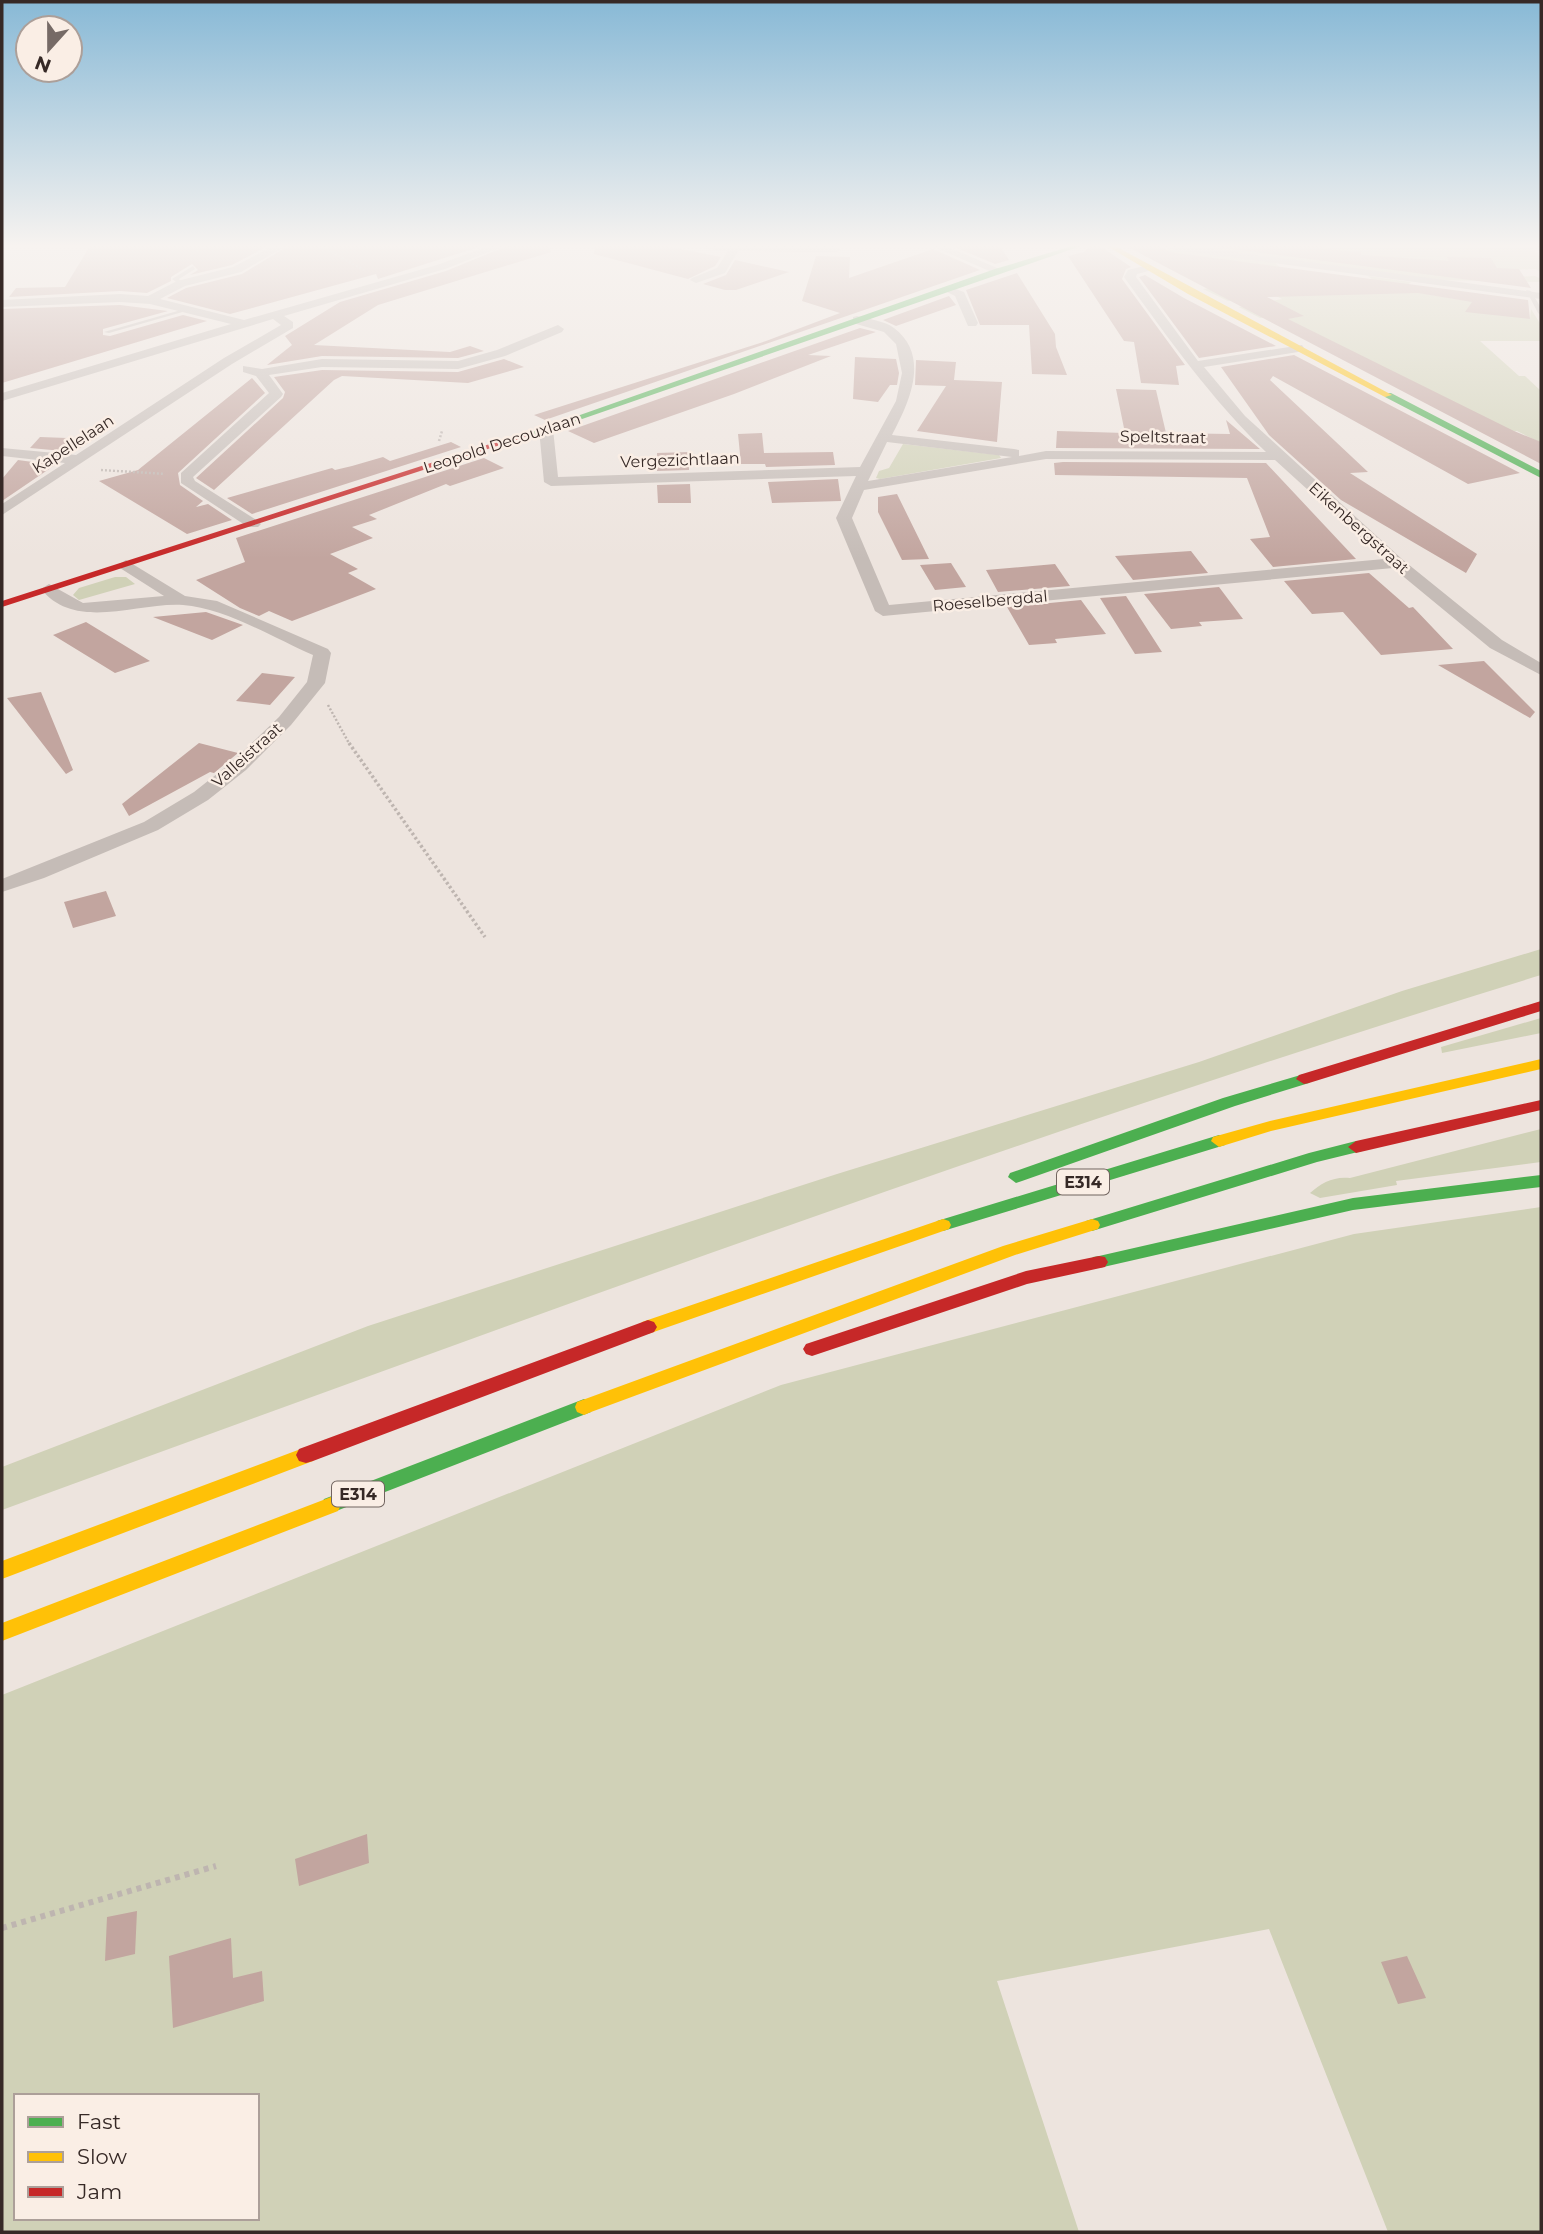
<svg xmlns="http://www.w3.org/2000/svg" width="1543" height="2234" font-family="Montserrat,sans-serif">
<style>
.green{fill:#d0d1b7;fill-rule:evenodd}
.building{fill:#c2a59f}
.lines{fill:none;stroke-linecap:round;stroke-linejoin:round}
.path-far2{stroke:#beb5b0;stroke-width:2.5;stroke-dasharray:2 2;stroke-linecap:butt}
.path-far1{stroke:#beb5b0;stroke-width:3.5;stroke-dasharray:2.5 2.5;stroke-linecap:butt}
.path{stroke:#beb5b0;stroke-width:6;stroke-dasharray:5 5;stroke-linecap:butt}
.lane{fill:#c5bcb7;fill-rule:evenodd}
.street{fill:#c5bcb7;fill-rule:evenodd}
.fast{fill:#4caf50;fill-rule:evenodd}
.slow{fill:#ffc107;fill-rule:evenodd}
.jam{fill:#c62828;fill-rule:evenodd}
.labels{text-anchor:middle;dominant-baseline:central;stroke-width:5;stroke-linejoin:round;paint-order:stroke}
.far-street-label{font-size:16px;fill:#362926;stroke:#faeee5}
.shield{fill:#faeee5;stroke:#71645f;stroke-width:2}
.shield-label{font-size:16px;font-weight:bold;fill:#362926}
</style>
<rect width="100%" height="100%" fill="#ede4de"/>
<path class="green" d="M1191,246H1257L1256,248L1281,250V246H1296V250L1325,256L1324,246H1321H1530L1541,258V273L1536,269L1504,270L1508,277L1535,276L1541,279V282L1440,280Z
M1151,247L1274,262L1290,277L1375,282L1368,276L1411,282L1403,290L1462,300L1467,295L1530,319L1531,309L1541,325V341H1480L1519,376H1525L1541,391V443L1517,431L1494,436L1488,419L1286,319L1303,316L1260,318L1239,307L1282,299L1274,295L1228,301L1203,289L1238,284Z
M903,444L999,455L1001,458L880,479L876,478L879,471L889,468Z
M115,577H126L135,584L79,600L73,595L79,588Z
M1541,949V975C1022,1135 512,1324 2,1510V1467L368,1326L837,1174L1199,1062L1402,991Z
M1541,1018V1033L1442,1053L1441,1047Z
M1541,1129V1162L1396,1181L1397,1185L1320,1198L1310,1193C1321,1183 1334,1176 1350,1178Z
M1541,1207V2232H1388L1269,1929L997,1981L1079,2232H2V1695L781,1385L1354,1234ZM16,2096H257V2218H16Z"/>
<path class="building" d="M90,246H268L232,265L190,275L198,270L192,264L171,277V281L147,293L120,291L9,297L16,288L65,287Z
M288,246H482L378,279L376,274L230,314L167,298L186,288L242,274Z
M507,246H550L551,252L378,305L314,345L450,352L470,346L484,351L458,358L322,356L267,365L292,345L285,336L340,302L446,271Z
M595,246H666L721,257L715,266L688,279L594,254Z
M952,246H1000L1009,260L995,264Z
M1089,246H1100L1131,267L1126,269L1122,279L1185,365L1176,366L1179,385L1141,383L1134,342L1124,341L1068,256L1084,252Z
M1126,246H1162L1169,252L1528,300L1530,319L1465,312L1472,302L1418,293L1267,297L1304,316L1288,319L1514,431L1541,442V464Z
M1209,246H1324V249L1361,252V255L1449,261L1447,257L1491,258L1497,268L1519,269L1531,288Z
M933,249L980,270L545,420L534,415L766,341L840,313L802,301L816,256L850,257L849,278Z
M735,260L789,272L736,290H725L703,284L726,275Z
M1017,273L1055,334L1056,347L1067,375L1032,374L1029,325H980L966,290Z
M1145,275L1184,298L1276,346L1199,358L1139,277Z
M949,296L956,305L896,326L883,320Z
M120,305L168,311L103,329V335L110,336L183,315L207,321L2,383V309Z
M860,328L876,332L808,355L831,356L734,394L594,443L568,431Z
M1294,355L1520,473L1468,484L1273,376L1270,380L1368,472L1350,473L1477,554L1466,573L1341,500L1269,435L1221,367Z
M855,357L896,359L899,373L897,385H890L878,402L853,399Z
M504,359L524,367L468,383L342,376L334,380L214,490L196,478L283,398L285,392L274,377L322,370L458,372Z
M916,360L956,362L954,380L1002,382L997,442L917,431L946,386L915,385Z
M252,378L265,393L178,473L180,485L203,501L196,507L208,504L232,520L187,534L99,481L138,470Z
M1116,389L1156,390L1166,433L1230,434L1226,420L1260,449L1056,448L1057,431L1125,433Z
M762,433L764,453L833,452L835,465L766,467L765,464H741L738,434Z
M40,437L94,439L74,452L30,448Z
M451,442L461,447L252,514L227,498L332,468L335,470L352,466L383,457L390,461Z
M689,452V470L657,471V453Z
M484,458L504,468L450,486L446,484L369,515L377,519L352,527L373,538L330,554L358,569L348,573L376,589L292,621L269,611L259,616L240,608L196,580L245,562L236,538Z
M18,460L55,465L2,501V479Z
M1063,462L1266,463L1356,559L1273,567L1250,539L1270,537L1247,478L1055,475L1054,463Z
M838,479L841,501L772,503L768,482Z
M690,484L691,503H658L657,485Z
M897,494L929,559L902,560L878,512V497Z
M1191,551L1208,573L1133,580L1115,556Z
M951,563L966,587L935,590L920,565Z
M1055,564L1070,586L998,592L986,570Z
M1369,573L1409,608L1413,607L1453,649L1381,655L1343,612L1312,614L1284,581Z
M1219,587L1243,619L1199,622L1202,626L1171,629L1144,594Z
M1126,596L1162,652L1135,654L1100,598Z
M1081,600L1106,634L1055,639L1057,643L1029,645L1007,607Z
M206,612L243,625L212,640L153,617Z
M86,622L150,661L115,673L53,635Z
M1484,661L1535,712L1530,718L1438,665Z
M262,673L295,677L270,705L236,701Z
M41,692L73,770L66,774L7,698Z
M199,743L238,753L214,773L210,772L129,816L122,804Z
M106,891L116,916L73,928L64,902Z
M367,1834L369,1863L299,1886L295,1859Z
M137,1911L135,1954L105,1961L107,1917Z
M231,1938L233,1978L262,1971L264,2001L173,2028L169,1956Z
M1407,1956L1426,1998L1398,2004L1381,1962Z"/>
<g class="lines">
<path class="path-far2" d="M321,246L364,270
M1537,246L1541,250
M196,251L206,246
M439,441L442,431
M101,470L165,474
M328,705L350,745"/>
<path class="path-far1" d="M349,743L485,937"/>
<path class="path" d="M2,1928L216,1866"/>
<path class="lane" d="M193,266L195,269L179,279L183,284H179L172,279Z
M1526,290L1531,291L1541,308V315L1538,313Z
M188,308L193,309L109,333L104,332Z"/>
<path class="street" d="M273,246H286L241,272L185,286L160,299L244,320L437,265L489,246H504L445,269L284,316L293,322V328L232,364L2,515V504L65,463L2,456V448L76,455L224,358L281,325L273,319L2,401V393L231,324L150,304L120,302L2,307V300L120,294L148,296L177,281L233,267Z
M701,246H836L841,249L836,252L738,251L725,273L696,283L690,280L692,278L717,268L728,251L706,249Z
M932,246H946L1004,271L994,273Z
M1164,246H1191L1541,293V299L1169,249Z
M1148,265L1152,266V270L1137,274L1136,277L1198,361L1302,345L1304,348L1298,352L1204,367L1245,416L1403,560L1502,640L1541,663V675L1490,648L1393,568L883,616L875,611L836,518L856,476L551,486L544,482L539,429L546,425L553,429L558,477L860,467L896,401L902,373L896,344L884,332L853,323V317L857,316C868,319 885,321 894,328C931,356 909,403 892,435L1014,449L1019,450V456L1046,451L1266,452C1212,400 1168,338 1124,277L1128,270ZM887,442L1012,457L868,481ZM1046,459L1275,460L1384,559L889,605L852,518L864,490Z
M947,286L964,292L978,323L976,326H968L955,296L941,289Z
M558,325L564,329L562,332L505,356L458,369L322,367L269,375L283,394L281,397L193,477L195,481L258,521L261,524L258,527H248L181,483V473L269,393L256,376L243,372V366L262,369L322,359L458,361L497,350Z
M126,560L185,596L217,601L328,649L331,653L325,683L291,725L246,770L208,800L158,830L44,878L2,892V879L144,822L194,792L232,762L279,717L307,682L313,655C274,638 225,608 183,605C137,602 76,632 41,589L49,584L83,603L164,596L120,568L118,565Z"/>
<path class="fast" d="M1072,246H1081L533,436L526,434L995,269Z
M1385,393H1391L1541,471V478L1385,397Z
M1304,1074L1312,1079L1309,1083L1235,1106L1022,1181L1016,1183L1008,1177L1010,1173L1223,1098Z
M1219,1135L1225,1137L1227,1141L1225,1145L943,1231L937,1229L935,1225L937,1221Z
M1356,1141L1364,1147L1362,1151L1317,1162L1092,1231L1086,1229L1084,1225L1086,1221L1309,1153Z
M1541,1175V1187L1353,1210L1099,1268L1093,1267L1090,1262L1093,1257L1099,1256L1353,1198Z
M584,1399L591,1402L593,1407L591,1412L331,1513L324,1511L321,1505L324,1499Z"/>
<path class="slow" d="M1107,246H1115L1392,395L1385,397L1188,294Z
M1541,1059V1069L1271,1131L1219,1147L1211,1141L1213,1137L1270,1121Z
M943,1219L949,1221L951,1225L949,1229L648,1334L642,1332L639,1327L642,1322Z
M1092,1219L1098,1221L1100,1225L1098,1229L1015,1255L591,1412L584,1415L577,1412L575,1407L577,1402L1003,1246Z
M306,1447L313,1449L316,1455L313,1461L2,1579V1561Z
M331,1497L338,1499L341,1505L338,1511L2,1641V1623Z"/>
<path class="jam" d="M527,432L534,434L2,607V601Z
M1541,1001V1011L1309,1083L1304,1084L1296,1079L1299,1075Z
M1541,1100V1110L1356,1153L1348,1147L1356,1141Z
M1099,1256L1105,1257L1108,1262L1105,1267L1027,1284L812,1356L806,1354L803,1349L806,1344L1026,1271Z
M648,1320L654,1322L657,1327L654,1332L313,1461L306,1463L299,1461L296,1455L299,1449Z"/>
</g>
<linearGradient id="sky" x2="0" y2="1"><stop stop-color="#88b9d6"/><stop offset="0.44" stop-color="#f7f3f0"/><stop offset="1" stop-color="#f7f3f0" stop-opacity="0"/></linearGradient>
<rect width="1543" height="559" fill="url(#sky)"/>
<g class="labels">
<g class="far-street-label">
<text transform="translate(1163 437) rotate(1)">Speltstraat</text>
<text transform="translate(502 443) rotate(-18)">Leopold Decouxlaan</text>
<text transform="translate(73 444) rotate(-33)">Kapellelaan</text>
<text transform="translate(680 460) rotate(-2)">Vergezichtlaan</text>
<text transform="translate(1359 528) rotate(42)">Eikenbergstraat</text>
<text transform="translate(990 601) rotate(-5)">Roeselbergdal</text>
<text transform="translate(247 755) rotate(-42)">Valleistraat</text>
</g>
<g class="shield">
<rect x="1057" y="1169.5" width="52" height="25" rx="5"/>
<rect x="332" y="1481.5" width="52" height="25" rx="5"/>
</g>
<g class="shield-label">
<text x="1083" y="1182">E314</text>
<text x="358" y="1494">E314</text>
</g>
</g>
<rect width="1543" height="2234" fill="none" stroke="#362926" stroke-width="7"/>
<rect x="14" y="2094" width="245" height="126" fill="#faeee5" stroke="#ac9f99" stroke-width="2"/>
<rect x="28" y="2117" width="35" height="10" fill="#4caf50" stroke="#ac9f99" stroke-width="2"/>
<text x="77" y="2129" font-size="21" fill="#362926">Fast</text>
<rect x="28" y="2152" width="35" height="10" fill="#ffc107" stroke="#ac9f99" stroke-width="2"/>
<text x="77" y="2164" font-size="21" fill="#362926">Slow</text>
<rect x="28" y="2187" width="35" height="10" fill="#c62828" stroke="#ac9f99" stroke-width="2"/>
<text x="77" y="2199" font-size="21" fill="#362926">Jam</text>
<g transform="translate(49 49) rotate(201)"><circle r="33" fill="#faeee5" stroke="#ac9f99" stroke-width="2"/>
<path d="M0-5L12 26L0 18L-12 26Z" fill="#766a66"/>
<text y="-10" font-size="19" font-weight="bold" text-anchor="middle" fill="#362926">N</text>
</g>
</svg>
